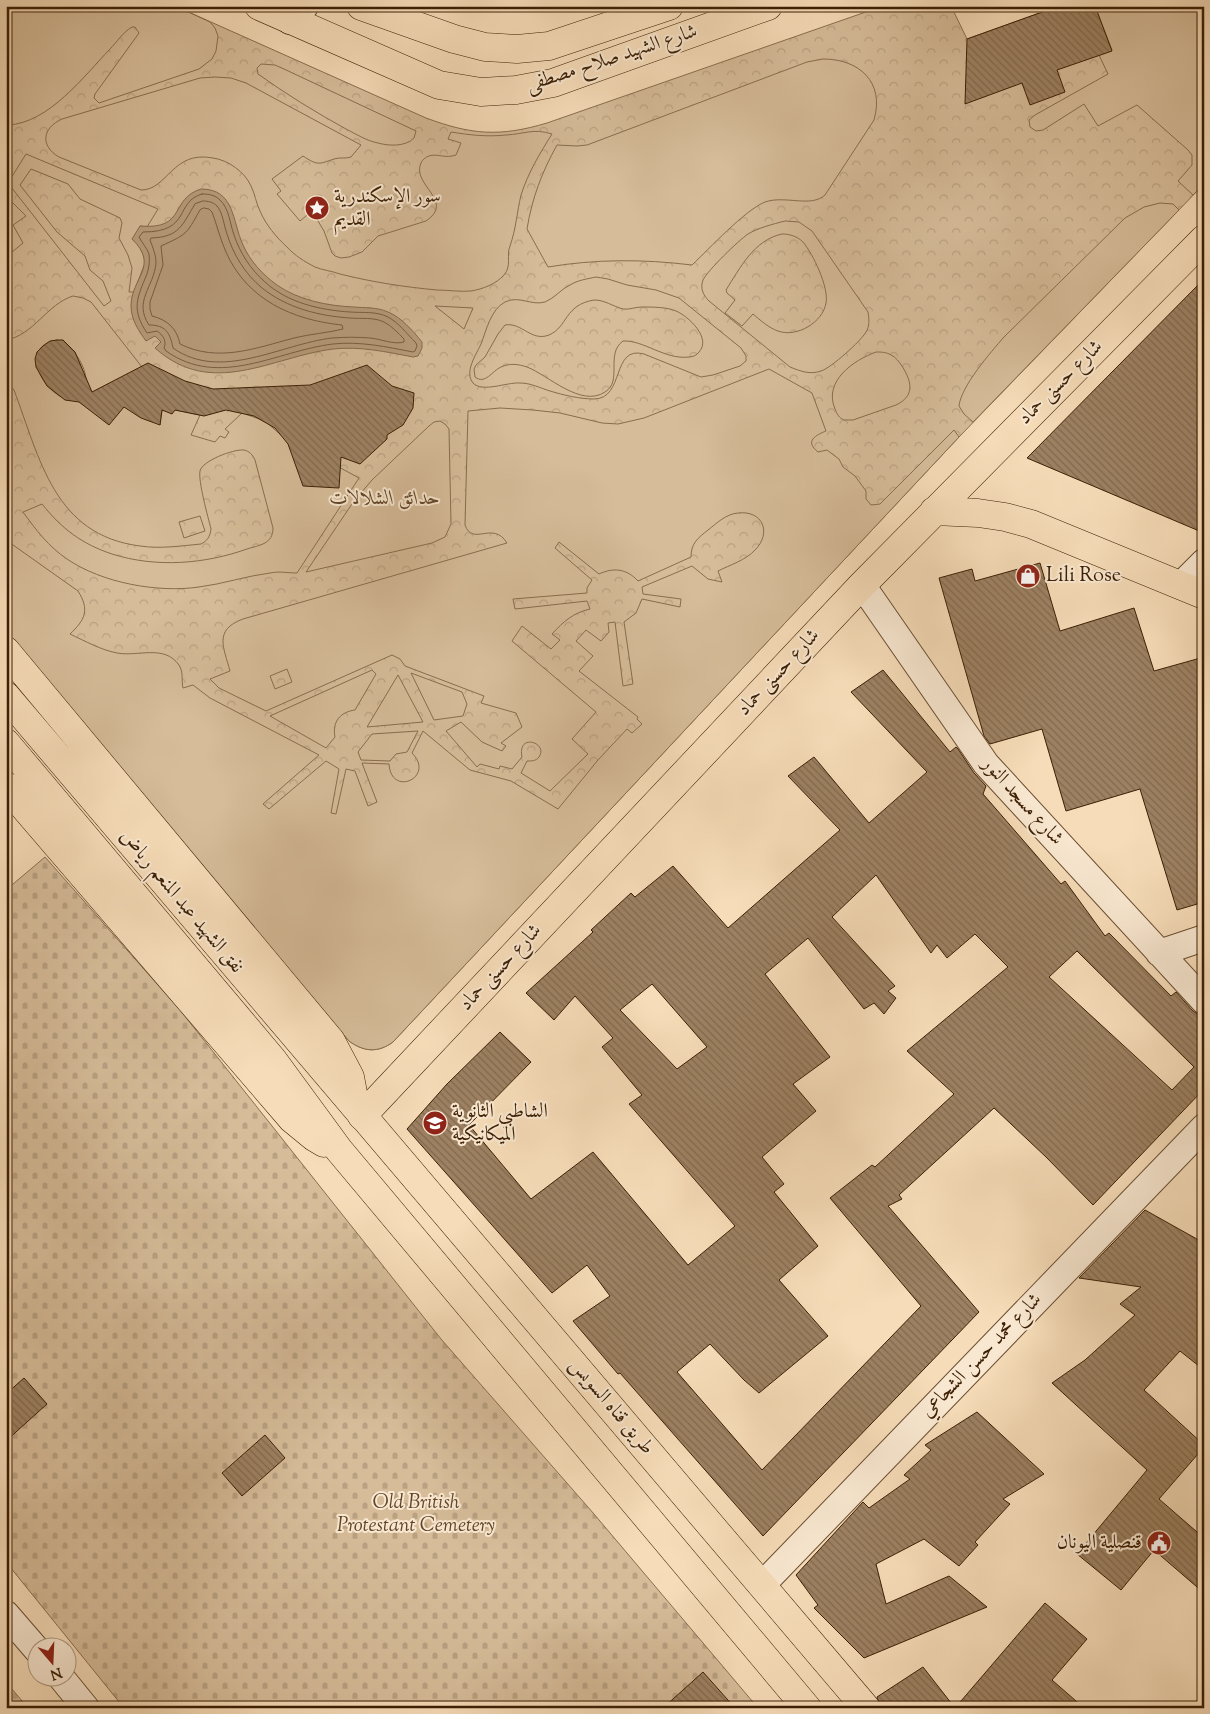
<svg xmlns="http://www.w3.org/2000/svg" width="1210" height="1714" font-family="'Sorts Mill Goudy',Amiri,serif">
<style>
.cemetery{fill:url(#cemetery-stones);stroke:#896e4e}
.park{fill:url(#park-crowns);stroke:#896e4e}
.garden{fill:#d6bc99;stroke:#896e4e;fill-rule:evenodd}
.water{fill:#b79c7b;stroke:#866a4b}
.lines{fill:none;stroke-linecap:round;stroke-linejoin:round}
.shore{stroke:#7a5e40;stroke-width:1}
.building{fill:url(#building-back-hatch);stroke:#3c1f04;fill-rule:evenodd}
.minor-casing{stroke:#6a4e31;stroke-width:28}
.major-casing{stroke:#3c1f04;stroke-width:29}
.highway-casing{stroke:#3c1f04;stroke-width:29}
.minor{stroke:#f9e8d1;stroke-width:26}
.major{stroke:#f6dcb8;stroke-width:28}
.highway{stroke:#f6dcb8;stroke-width:28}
.labels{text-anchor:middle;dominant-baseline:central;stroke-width:4;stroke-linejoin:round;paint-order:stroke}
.street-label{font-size:20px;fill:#3c1f04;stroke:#f9e8d1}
.poi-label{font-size:20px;fill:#3c1f04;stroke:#f9e8d1;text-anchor:start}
.park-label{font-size:20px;font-style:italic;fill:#624629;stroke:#f9e8d1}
</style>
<defs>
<pattern id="cemetery-stones" width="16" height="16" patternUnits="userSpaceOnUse" patternTransform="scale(1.25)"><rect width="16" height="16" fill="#d6bc99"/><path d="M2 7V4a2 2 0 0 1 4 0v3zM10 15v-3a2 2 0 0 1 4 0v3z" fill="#b9a182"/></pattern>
<pattern id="park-crowns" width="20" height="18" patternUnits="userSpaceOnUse" patternTransform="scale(1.25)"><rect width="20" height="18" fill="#d6bc99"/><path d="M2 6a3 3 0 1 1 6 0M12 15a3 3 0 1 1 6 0" fill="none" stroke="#b9a182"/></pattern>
<pattern id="building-back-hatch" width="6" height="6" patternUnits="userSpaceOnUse" patternTransform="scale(1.25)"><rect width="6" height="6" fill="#9d8162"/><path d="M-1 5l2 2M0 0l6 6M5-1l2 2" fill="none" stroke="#81694f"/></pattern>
</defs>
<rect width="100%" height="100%" fill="#f6dcb8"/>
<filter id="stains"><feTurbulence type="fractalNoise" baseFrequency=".004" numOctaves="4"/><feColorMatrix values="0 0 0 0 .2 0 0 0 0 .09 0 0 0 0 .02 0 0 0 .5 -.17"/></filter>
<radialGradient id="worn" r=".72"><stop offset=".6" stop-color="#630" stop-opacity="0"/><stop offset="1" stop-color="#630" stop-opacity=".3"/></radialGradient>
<path class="cemetery" d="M45,857L180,1010L441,1339L594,1514L758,1708H124L6,1562V890Z
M6,1682L28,1708H6Z"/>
<path class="park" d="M6,6H175L426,118C472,135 500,137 547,123L883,6H951L967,39L1059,6H1135L1204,105V184L959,437L393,1042C378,1053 364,1052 349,1041L6,636Z"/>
<path class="garden" d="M6,6H175L210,22L215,28L218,36L216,51L212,59L199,69L99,103L94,98L95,94L139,33L135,27H132C123,32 117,42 110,49C84,76 49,123 8,125L6,124Z
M1095,6H1204V184L1193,195L1178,181L1192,165V155L1188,150L1137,105L1098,126L1084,104L1043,130L1036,131L1030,127L1029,120L1035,115L1108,74L1099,55L1112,50Z
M823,59C859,59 885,82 874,120L825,195C811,208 785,195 765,202C745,210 709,249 692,265C643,259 596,259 548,267L527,229C532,198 542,172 557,145L577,146L587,145L807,62Z
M261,64L275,65L284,69L416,131L414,138C405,147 389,146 378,143C367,141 356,134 346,129C315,112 286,94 258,74L257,68Z
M215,77L231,78L246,83L361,145L351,157C345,159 340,157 334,159C319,164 318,166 303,156L272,179L281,191L277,194L300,221L312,211L324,231L332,253L335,256L341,258L349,257L362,252L378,236L426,221C456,201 411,185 421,163C422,160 426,157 429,156C437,153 445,159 456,155L461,143L448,139L451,132C469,135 487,137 506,135C525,134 533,128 552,134C540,153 528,173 521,195C517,212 516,229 510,246C506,255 512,266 504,275C496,284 483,289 471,291C460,292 448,290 437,290C404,287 372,282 340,274C332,271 322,270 315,267C305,262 294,255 287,247C276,237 266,225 260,211C256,203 255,194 251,186C245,172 228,160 213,158C172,150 168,190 141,190L59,157C40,146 42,128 62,119L200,78Z
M26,154L158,209L147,227L140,226L139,246L144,256L145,263L134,292H129L132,268L128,255L119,238L122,223L120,218L80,199L68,184L31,169L20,185L57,232L85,256L90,270L103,281L111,301L104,306L8,183Z
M6,196L26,216L13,225L23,243L6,257V232L8,230L6,227Z
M1160,203L1173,204L1179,210L973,422L964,414L959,406C961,386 991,352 1004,337L1125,218L1144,207Z
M785,221L799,222L812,231L868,312C869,319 870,326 866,332C861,341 831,368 821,371C810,375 800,371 790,367L709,301C703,295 700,288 703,280C708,270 738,241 748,234C758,228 773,224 785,221ZM782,234C789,234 797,236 803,242C813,254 829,287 826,303C823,322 797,338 778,331C769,328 760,320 753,314L742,326L725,313L735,300L727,293L726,290C740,268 754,240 782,234Z
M596,277L608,279L627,285L656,290L679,298L741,348L746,356V361L740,366L713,375L701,377L644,354C611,345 625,399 594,399C580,399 563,395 550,391C540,388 531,383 520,383C507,382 482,393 473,383C464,372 476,355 481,344C486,331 491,309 505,302C519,295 531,306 545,302C555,298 561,289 570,285C578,280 587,279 596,277ZM594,300C605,300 612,306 623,309C629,310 635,307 642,307C652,307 667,307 676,311C688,316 712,338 699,352C697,355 693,357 689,357C665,360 644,340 623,341C605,354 623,381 605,392C581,408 548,375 527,367C518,364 510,363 501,367C492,371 485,385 475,377L474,369L476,365L485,357L498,334L505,325C522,322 531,342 549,335C568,327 564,305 594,300Z
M73,296L83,298L91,302L142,367L160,425L162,410H175L200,415L191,435L215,442L220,436L225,438L229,432L225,429L242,413L265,421L282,436L359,478L297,573C288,573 279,571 270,573C246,576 223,584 199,587C158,593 102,583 67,559C49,547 36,530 23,512L42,504C62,529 82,544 112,554C156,568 205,564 247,549C260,545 273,544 273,528L255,460C253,455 249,451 244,450C233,449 202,461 200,471C198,481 208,517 211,529C210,537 207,541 201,544C180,546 160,549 140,546C54,535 40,459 14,390L6,381V340C34,335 47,304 73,296ZM57,340C71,342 87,367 86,382C86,388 81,395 79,400C49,406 13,347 57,340ZM200,516L205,531L184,538L179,522Z
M435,306L473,308L464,329Z
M876,352C881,352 886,352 891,355C896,357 899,362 902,366C912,382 915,396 896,405L853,420H844C839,418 837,414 835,409C823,381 854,360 876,352Z
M769,369L812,393L826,431C816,435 804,441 818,452L827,450L839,459L843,467L855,476L866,491V499L871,505L880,504L954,430L959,437L393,1042C378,1053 364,1052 349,1041L6,636V577L8,573L6,571V540L78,591C90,610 85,620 70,634C85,641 101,650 117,653C138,657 164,644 179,665C184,673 181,680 183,688L193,685L210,698L319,755L263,804L269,809L326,761L339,769L331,813L336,814L346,769L355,771L368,806L377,802L362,763L389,764C391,798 436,777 412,753L423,731L470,770L511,781L558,809L598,760L627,729L632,733L642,724L637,719L638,717L579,671L593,656L576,641L586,630L601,641L609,632L608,623L615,622L623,686L633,684L624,622L636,613L642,599L680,607L681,599L643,594L642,587L692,566L708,579L722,582L718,571C730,565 746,560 755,550C772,533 763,510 738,513C726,514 717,523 708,530C698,538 691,543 691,557L638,581C627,569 614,567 599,574L559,542L555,548L592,580L587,588V593L513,599L515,609L587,601L590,609C573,613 564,621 552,634L560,640L551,649L522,626L512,641L596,712L572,739L588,754L550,791L521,773L527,761C532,761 536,761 539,757C549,743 517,732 522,757L512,769L500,766L499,769L480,764L477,767L446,731L461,722L482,742L502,751L506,746L501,743L522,727L516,713L481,703L484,696L405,666L400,659L392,655L266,711L219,688L210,679L230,671C224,648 213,630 243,619L507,543C493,520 473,547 465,525L468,411L500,408L533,410L560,413L602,423L618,424L644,418ZM287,669L292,682L275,689L270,676Z
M440,421L445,424L449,429L451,524L445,537L432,543L306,572L354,501L372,480L429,426L434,422Z
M372,670L376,674L355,710C340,712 332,722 335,737L326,748L270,716Z
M411,673L462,692L467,704L463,716L434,720Z
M398,675L423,722L367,727Z
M418,731L407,752L396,754L390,761L361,760L358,752L372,734Z"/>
<path class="water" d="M201,189C235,189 232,221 243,245C250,261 263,275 277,285C298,300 328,306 354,307C365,308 377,307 388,312C401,317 413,331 422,342V348L418,356L413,357C387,352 360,346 333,349C271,357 212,399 155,348L161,342L155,336L146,341C139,331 131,320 131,306C131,278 160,266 132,239L140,226C187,230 169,199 201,189Z"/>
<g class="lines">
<path class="shore" d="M202,194C209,194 215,195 220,200C229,208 230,224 234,235C240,253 251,270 265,282C288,303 320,310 350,312C363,313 376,311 388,317C399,323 407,334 416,343L417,346L415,351L413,352C387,347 360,341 333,344C276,351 220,389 166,351L164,348C167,341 163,335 157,331L147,333C131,309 137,298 147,274C149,267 150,261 149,254C147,248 142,243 139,237L143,232C192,232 174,202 202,194Z
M203,201C208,201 213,202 217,206C223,213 224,226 227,234C233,254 245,274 262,288C287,308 319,316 350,318C361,319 374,317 384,322C392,326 398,333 404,339V342C394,345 381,339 370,338C358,337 345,337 332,338C281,344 221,382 173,348C170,333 166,325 149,325C133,301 154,287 156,263C156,255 153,248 150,240L151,238C180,237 182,225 195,204Z
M204,208L209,209L212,212C217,225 220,239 226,252C247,300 293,320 342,325L343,329C327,333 310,334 294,338C256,348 218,363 180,344C177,329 168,320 152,316L150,309V302L163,265L161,246C187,234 186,235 200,210Z"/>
</g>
<path class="building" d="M1059,6H1095L1112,51L1057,70L1065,92L1030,105L1022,83L965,104L967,39Z
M1204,279V533L1027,458Z
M57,340H63L75,352L92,392L148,363L185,381L213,389L310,385L367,365L392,386L414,393L413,408L403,425L387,435V439L360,464L341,457L339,488L303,486L288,444L275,428L254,416L226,410L204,416L175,410L172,414L162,410L160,425L141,418L124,407L109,425L79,402L65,400L47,386L36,367L35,359L37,352L43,346L50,341Z
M1040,563L1060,631L1134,608L1154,671L1204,657V902L1177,910L1140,789L1066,811L1042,729L990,744L984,736L939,578L972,569L975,581Z
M883,670L950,752L956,747L958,749L974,773L986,786L983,794L1061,884L1065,881L1105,936L1109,933L1171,996L1176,992L1193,1011L1199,1015L1204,1016V1089L1093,1205L1046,1157L994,1108L899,1195L902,1199L888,1206L979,1312L763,1536L620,1373L618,1374L573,1321L610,1296L587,1265L552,1293L407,1129L447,1084L500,1032L531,1062L469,1125L531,1199L593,1152L688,1265L735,1226L629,1104L642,1095L602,1047L613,1038L575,996L554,1020L526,993L593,932L591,930L631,893L635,897L673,866L728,928L840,830L788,776L814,757L869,823L927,772L851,692ZM876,875L931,953L937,945L947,958L975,934L1008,967L907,1051L954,1094L875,1167L872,1165L830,1198L921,1306L762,1470L677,1372L710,1344L744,1380L759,1393L828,1336L779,1280L818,1246L774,1192L784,1184L762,1157L816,1111L793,1084L830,1057L765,974L808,938L864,1009L874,1003L884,1014L896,998L888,991L895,986L832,917ZM1077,951L1194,1067L1172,1090L1049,977ZM652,984L707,1047L677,1069L620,1010Z
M1145,1210L1204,1243V1370L1180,1351L1144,1390L1204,1445V1447L1159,1499L1204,1538V1593L1154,1550L1121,1590L1077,1554L1147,1470L1052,1383L1085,1360L1135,1315L1120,1304L1141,1287L1079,1278Z
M24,1378L47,1404L6,1441V1394Z
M977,1412L1044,1474L1003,1499L1010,1504L975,1542L978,1545L959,1566L924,1539L876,1564L886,1604L949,1576L987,1607L864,1658L814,1608L818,1605L796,1575L863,1502L869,1508L910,1479L904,1475L931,1450L925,1445Z
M265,1435L285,1458L242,1496L222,1473Z
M1045,1603L1087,1639L1052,1680L1084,1708H881L877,1697L923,1667L955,1708Z
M703,1672L735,1708H663Z"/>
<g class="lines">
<defs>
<path id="minor" d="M290,21L305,6
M862,585L986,764L1204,1001
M1181,585L1204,562
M1159,953L1204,938
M762,1585L1204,1127
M6,1614L38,1651
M60,1676L86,1708"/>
<path id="major" d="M259,6L439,85L481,92L516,90L553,83L768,6
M361,6L454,39L485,47L517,49L549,46L669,6
M934,511L978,513L1005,517L1031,524L1204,595
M362,1116L862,585L1204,239"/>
<path id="highway" d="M6,651L331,1041L350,1077L354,1098
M6,696L866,1708
M6,743L273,1060L339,1150L807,1708
M6,786L292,1119L314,1137L324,1143"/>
</defs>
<use href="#minor" class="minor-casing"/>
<use href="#major" class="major-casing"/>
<use href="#highway" class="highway-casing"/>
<use href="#minor" class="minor"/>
<use href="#major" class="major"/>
<use href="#highway" class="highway"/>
</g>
<defs>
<symbol id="sight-disc" viewBox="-11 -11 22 22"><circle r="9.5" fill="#8f2418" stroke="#f9e8d1"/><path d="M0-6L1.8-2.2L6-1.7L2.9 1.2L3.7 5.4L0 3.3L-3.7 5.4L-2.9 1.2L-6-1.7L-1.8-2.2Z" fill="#fff"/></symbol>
<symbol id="shop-disc" viewBox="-11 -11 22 22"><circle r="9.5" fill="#8f2418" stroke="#f9e8d1"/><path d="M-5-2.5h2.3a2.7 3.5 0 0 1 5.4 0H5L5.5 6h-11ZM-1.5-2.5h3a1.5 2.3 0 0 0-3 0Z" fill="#fff"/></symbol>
<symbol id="school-disc" viewBox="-11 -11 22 22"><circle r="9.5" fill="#8f2418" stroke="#f9e8d1"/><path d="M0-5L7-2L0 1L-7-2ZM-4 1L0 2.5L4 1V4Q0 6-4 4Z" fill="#fff"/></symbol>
<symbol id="civic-disc" viewBox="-11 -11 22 22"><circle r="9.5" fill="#8f2418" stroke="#f9e8d1"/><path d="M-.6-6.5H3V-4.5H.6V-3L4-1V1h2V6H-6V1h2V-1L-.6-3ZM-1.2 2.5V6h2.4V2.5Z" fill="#fff"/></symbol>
</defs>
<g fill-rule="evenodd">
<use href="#sight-disc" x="303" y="194" width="28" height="28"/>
<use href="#shop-disc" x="1014" y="562" width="28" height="28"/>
<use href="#school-disc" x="421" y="1109" width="28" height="28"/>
<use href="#civic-disc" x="1145" y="1529" width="28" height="28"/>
</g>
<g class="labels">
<g class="street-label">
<text transform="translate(612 59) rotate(-18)">شارع الشهيد صلاح مصطفى</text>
<text transform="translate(1061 383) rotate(-45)">شارع حسنى حماد</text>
<text transform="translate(779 673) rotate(-47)">شارع حسنى حماد</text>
<text transform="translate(1022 802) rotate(48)">شارع مسجد النور</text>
<text transform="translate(181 902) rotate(50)">نفق الشهيد عبد المنعم رياض</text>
<text transform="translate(501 968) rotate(-47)">شارع حسنى حماد</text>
<text transform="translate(982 1356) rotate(-46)">شارع محمد حسن الشجاعي</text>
<text transform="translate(611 1407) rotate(50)">طريق قناه السويس</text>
</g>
<g class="poi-label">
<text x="334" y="197">سور الإسكندرية<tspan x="334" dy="23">القديم</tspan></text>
<text x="1046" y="576">Lili Rose</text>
<text x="452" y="1112">الشاطبي الثانوية<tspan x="452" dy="23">الميكانيكية</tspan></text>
<text x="1142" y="1543" text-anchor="end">قنصلية اليونان</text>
</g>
<g class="park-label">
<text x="385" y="499">حدائق الشلالات</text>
<text x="416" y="1503">Old British<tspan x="416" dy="23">Protestant Cemetery</tspan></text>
</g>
</g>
<rect width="1210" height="1714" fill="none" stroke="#f6dcb8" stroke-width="25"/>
<rect x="8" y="8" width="1195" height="1699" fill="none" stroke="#3c1f04" stroke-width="2.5"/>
<rect x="12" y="12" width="1185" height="1689" fill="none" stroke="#3c1f04"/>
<g transform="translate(52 1662) rotate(161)"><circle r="24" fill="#f9e8d1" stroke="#ad987f"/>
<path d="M0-4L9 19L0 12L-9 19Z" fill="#8f2418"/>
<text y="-8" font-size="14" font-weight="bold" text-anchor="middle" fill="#3c1f04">N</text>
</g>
<rect width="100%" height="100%" filter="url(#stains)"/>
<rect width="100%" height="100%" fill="url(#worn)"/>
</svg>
